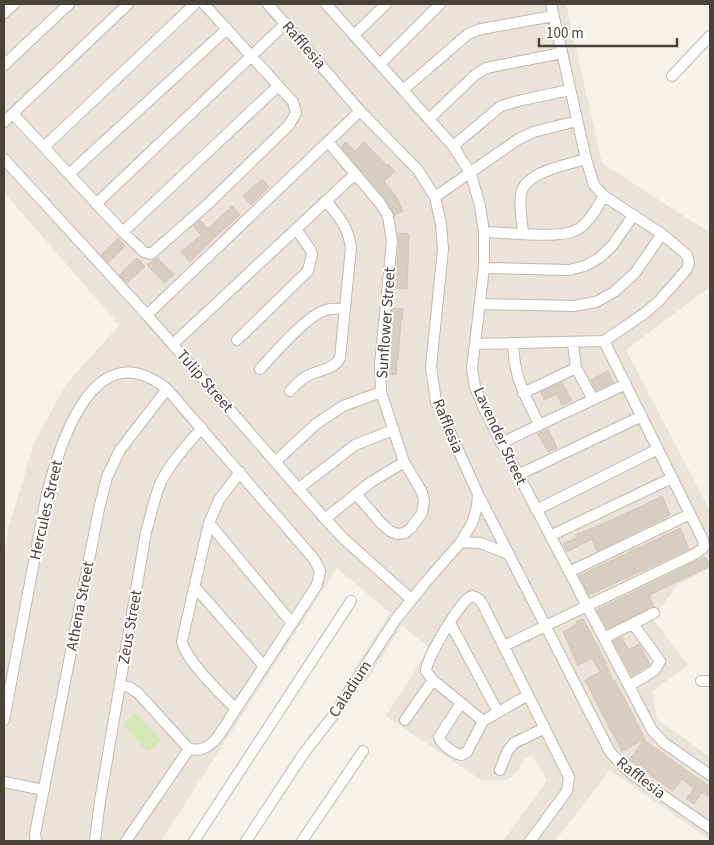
<svg xmlns="http://www.w3.org/2000/svg" width="714" height="845" font-family="'Source Sans 3',sans-serif">
<style>
.residential{fill:#e9e3d9}
.green{fill:#d3e8b5}
.building{fill:#d7cdc1;stroke:#d1c5b4}
.lines{fill:none;stroke-linecap:round;stroke-linejoin:round}
.street-casing{stroke:#c1b9ae;stroke-width:12}
.street{stroke:#fff;stroke-width:10}
.labels{text-anchor:middle;dominant-baseline:central;stroke-width:4;stroke-linejoin:round;paint-order:stroke}
.street-label{font-size:16px;fill:#494239;stroke:#fff}
</style>
<rect width="100%" height="100%" fill="#f5f2eb"/>
<path class="residential" d="M4,4H566L602,163L710,233V287L626,350L710,511V568L677,585L653,619L688,665L652,691L657,719L710,757V840L610,770L555,841H503L547,781L533,755L523,759L519,770L508,780H481L386,716L429,648L402,625L366,682L352,673L390,613L337,568L161,841H4V553L8,530L34,443L65,386L119,325L4,192Z"/>
<path class="green" d="M136,713L161,740L148,752L123,725Z"/>
<path class="building" d="M346,142L355,151L364,142L387,166L388,164L395,171L384,182L396,196L403,211L395,215L385,199L341,147Z
M262,179L269,187L251,205L243,196Z
M232,206L240,215L215,237L190,262L181,252L201,235L193,226L200,220L208,229Z
M398,233L409,234L407,289L395,288L399,242Z
M118,238L125,246L108,263L101,255Z
M137,258L145,266L127,283L119,275Z
M157,258L174,274L164,283L147,265Z
M392,308L403,309L402,320H401L398,360H396L397,374L387,375Z
M608,371L613,382L596,390L591,380Z
M562,382L572,401L562,405L557,394L544,400L541,392Z
M548,429L557,448L548,452L538,434Z
M662,496L670,515L597,551L592,539L567,552L563,544L577,538L575,535L612,520Z
M680,528L689,549L589,595L579,576Z
M705,557L710,566L649,595L654,606L607,629L597,610Z
M583,619L601,653L613,681L614,680L621,692L645,739L622,751L585,680L600,672L592,658L578,665L563,632L577,624L576,622Z
M622,637L628,650L639,644L650,664L632,676L613,641Z
M644,740L710,787V792L707,796L702,792L694,804L686,799L694,788L682,779L673,791L629,760Z"/>
<g class="lines">
<defs>
<path id="street" d="M268,4L360,111L418,170L435,197L441,224L443,249L431,367L436,401L478,494L610,752L625,768L636,777L710,828
M326,4L453,146L471,174L480,206L484,232V268L472,368L475,387L484,409L652,730L664,743L710,775
M4,13L14,4
M354,35L386,4
M380,64L440,4
M4,65L69,4
M672,76L710,36
M403,90L468,34L481,29L554,16
M13,114L123,232L144,252L151,254L208,204L289,125L296,113L293,102L204,4
M429,119L475,75L486,68L562,53
M4,122L128,4
M328,142L380,203L388,216L392,241L380,365L381,392L404,462L422,492L424,501L422,513L411,528L405,533L397,534L390,531L381,523L356,494
M453,146L501,106L522,100L570,90
M44,147L195,4
M4,159L147,315L325,519L344,539L411,599
M69,174L227,29
M435,197L517,140L533,132L577,121
M96,204L286,23
M123,232L278,86
M484,232C505,232 558,239 574,231C588,226 597,207 604,196
M523,233C522,221 519,206 521,194C524,172 567,165 586,159
M484,268L569,270L585,266L599,258L612,246L633,216
M480,304L574,306L596,302L614,292L635,273L662,234
M147,315L360,111
M237,340L308,271L312,254L310,249L296,229
M513,343C514,377 524,394 539,424
M573,343L576,368L593,399
M173,344L355,174
M475,344L604,341L645,313L659,301L687,269L689,263L687,255L662,234L604,196L594,185L586,159L551,4
M260,369C274,354 307,315 326,310C332,308 339,309 345,309
M290,391C295,385 301,379 309,375C319,370 335,369 340,358L351,248C348,226 339,217 326,201
M523,393L576,368
M501,443L626,384
M275,462L316,424L343,406L381,392
M518,475L642,416
M298,489L355,445L393,430
M536,510L658,449
M325,519L371,482L404,462
M209,523L292,623
M550,536L672,478
M461,542L481,543L508,554
M569,572L690,514
M195,587L264,666
M450,623L498,712
M604,638L654,613
M504,646L697,553L704,547L703,540L604,341
M701,681H710
M120,685L129,687L138,693L189,749
M629,686L655,670L660,661L633,624
M461,703L439,737C442,745 453,753 461,755L467,752L483,721L528,695
M236,709C222,695 184,659 182,641L209,523L219,500L240,472
M4,720L47,493C61,440 95,331 167,389L314,559L320,571L317,585L217,738C208,748 201,751 189,749
M405,720L433,680
M483,721L433,680L426,671C426,659 461,599 472,596L479,599L483,605L569,777L567,791L530,841
M500,770L507,752L514,743L545,728
M4,782L44,790
M36,841L35,834L99,509L107,477L120,450L167,389
M95,841L100,801L146,532C151,516 154,498 161,482C171,462 187,445 202,428
M126,841L189,749
M194,841L351,601
M246,841L304,753L335,713L396,619L425,583L461,542L472,523L477,507L478,494
M302,841L363,751"/>
</defs>
<use href="#street" class="street-casing"/>
<use href="#street" class="street"/>
</g>
<g class="labels">
<g class="street-label">
<text transform="translate(304 45) rotate(49)">Rafflesia</text>
<text transform="translate(386 323) rotate(-86)">Sunflower Street</text>
<text transform="translate(205 381) rotate(49)">Tulip Street</text>
<text transform="translate(448 426) rotate(68)">Rafflesia</text>
<text transform="translate(500 436) rotate(65)">Lavender Street</text>
<text transform="translate(46 510) rotate(-77)">Hercules Street</text>
<text transform="translate(80 606) rotate(-79)">Athena Street</text>
<text transform="translate(130 627) rotate(-80)">Zeus Street</text>
<text transform="translate(350 689) rotate(-57)">Caladium</text>
<text transform="translate(641 778) rotate(38)">Rafflesia</text>
</g>
</g>
<rect width="714" height="845" fill="none" stroke="#494239" stroke-width="10"/>
<path d="M539 38v8h138v-8" fill="none" stroke="#494239" stroke-width="2.5"/>
<text x="546" y="38" font-size="15" fill="#494239" stroke="#ffffff" stroke-width="4" paint-order="stroke">100 m</text>
</svg>
